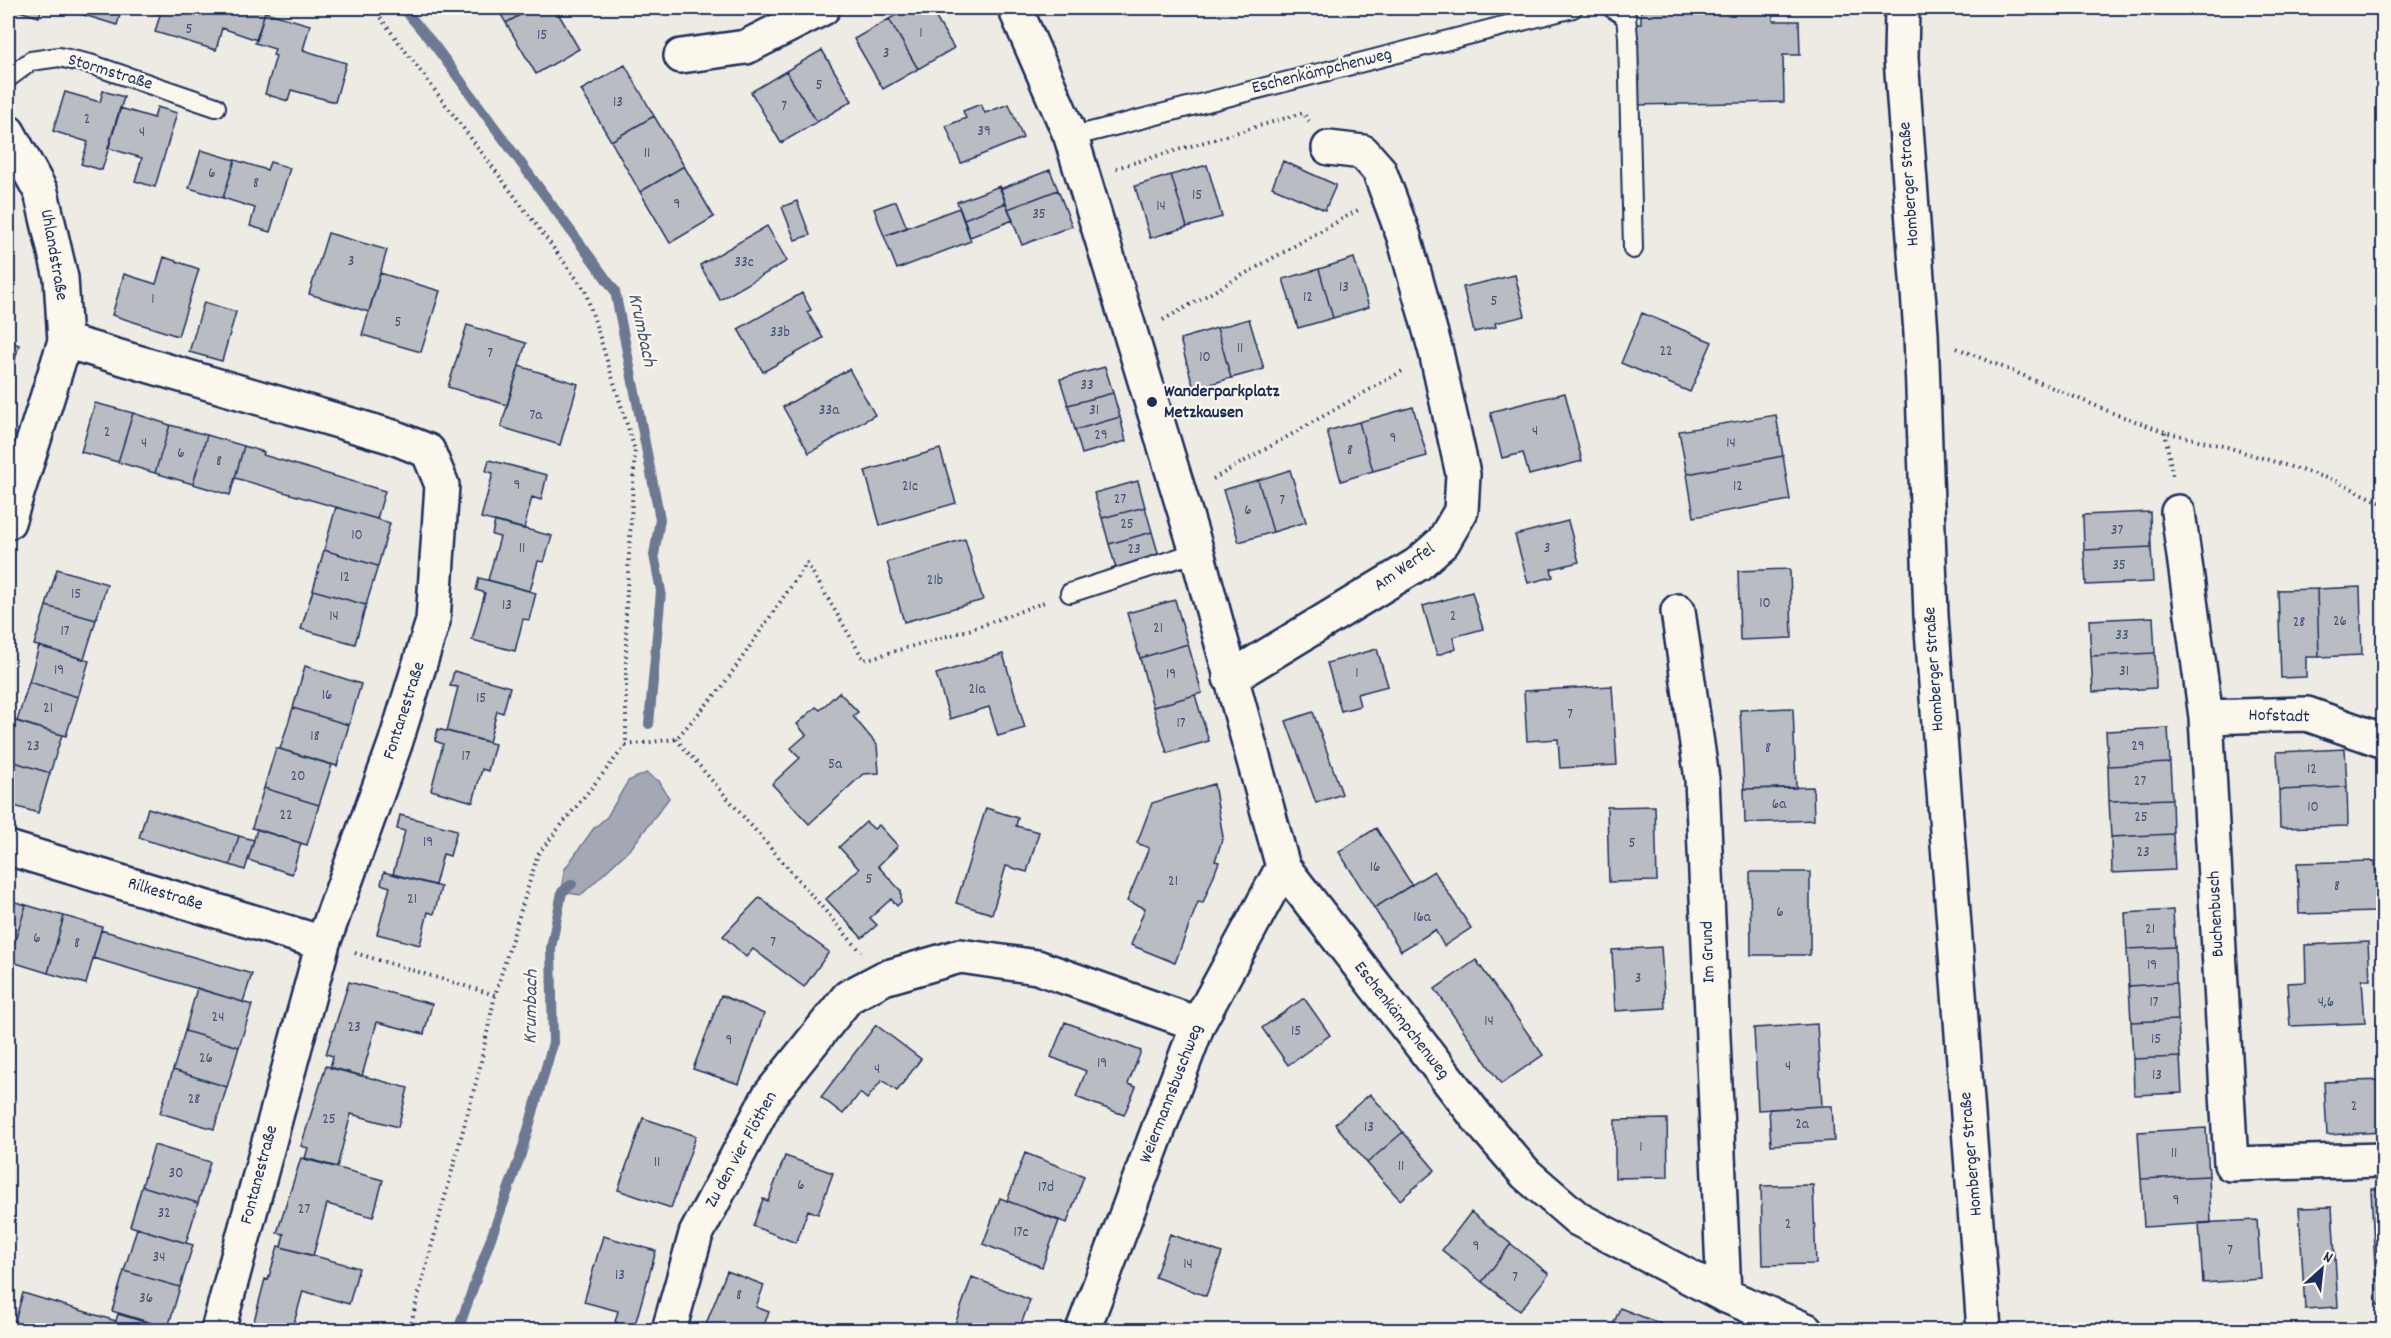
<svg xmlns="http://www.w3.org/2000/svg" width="2391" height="1338" font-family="Dekko,sans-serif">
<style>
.water{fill:#a3a8b4;stroke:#6d7892;stroke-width:1.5}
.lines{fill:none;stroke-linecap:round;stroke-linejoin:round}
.stream{stroke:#6d7892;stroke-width:10}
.building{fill:#b9bcc3;stroke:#1b2f5e;stroke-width:1.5}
.lane-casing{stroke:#1b2f5e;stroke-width:22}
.street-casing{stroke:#1b2f5e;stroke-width:38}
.secondary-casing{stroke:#1b2f5e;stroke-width:38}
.path{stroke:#1b2f5e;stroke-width:4;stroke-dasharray:1.5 4.5;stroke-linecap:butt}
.lane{stroke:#fbf7ec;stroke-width:18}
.street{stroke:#fbf7ec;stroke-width:33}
.secondary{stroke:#fbf7ec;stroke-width:33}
.poi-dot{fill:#1b2f5e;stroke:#fbf7ec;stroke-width:2}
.labels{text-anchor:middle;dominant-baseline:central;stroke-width:4.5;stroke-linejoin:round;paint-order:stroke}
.number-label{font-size:15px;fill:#425277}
.street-label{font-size:18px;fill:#1b2f5e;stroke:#fbf7ec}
.poi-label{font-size:18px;font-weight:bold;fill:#1b2f5e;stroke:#fbf7ec;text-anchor:start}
.water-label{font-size:20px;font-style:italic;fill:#445378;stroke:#fbf7ec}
</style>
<rect width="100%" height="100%" fill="#eeebe4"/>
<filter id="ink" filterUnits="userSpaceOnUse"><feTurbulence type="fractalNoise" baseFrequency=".0167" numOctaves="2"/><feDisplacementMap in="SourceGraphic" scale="12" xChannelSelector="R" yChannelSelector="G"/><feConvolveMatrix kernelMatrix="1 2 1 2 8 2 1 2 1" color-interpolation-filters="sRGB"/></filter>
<g filter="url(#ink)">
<path class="water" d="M646,773L659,781L669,798L632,847L581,895L562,892L564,870L594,828L607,817L628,781Z"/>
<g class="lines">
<path class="stream" d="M403,8L435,46L615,291L660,519L654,555L661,591L649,724
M458,1330L521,1154L553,1043L551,948L562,892L572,884"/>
</g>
<path class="building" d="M8,8H42L39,17Z
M61,8H122L117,25Z
M137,8H162L160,14Z
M162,8L193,10L194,8H266L257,40L222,28L216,50L155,32Z
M497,8H532L506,23Z
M532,8H555L579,49L536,74L506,23Z
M909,8H930L954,48L918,69L889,19Z
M1641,8H1773V21H1799L1800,55H1783L1784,102L1634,105L1632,24H1641Z
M265,12L310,25L303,50L346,63L335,102L291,90L288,101L265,94L276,56L273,55L275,49L255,43Z
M889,19L918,69L883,89L854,39Z
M822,50L852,101L817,122L786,71Z
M625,65L654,116L611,141L581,90Z
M786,71L817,122L781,143L751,92Z
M103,91L124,97L102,170L81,164L88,142L53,131L65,92L100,102Z
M981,104L985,113L1009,104L1023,138L961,163L946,126L966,118L963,111Z
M157,107L177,113L155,187L135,181L142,158L108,148L120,108L154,118Z
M654,116L684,166L640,192L611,141Z
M201,150L235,160L223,198L189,188Z
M235,160L267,170L270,162L290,168L270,232L250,226L255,208L223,198Z
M1283,161L1336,185L1325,210L1272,187Z
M1207,165L1222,217L1187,227L1171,175Z
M684,166L714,217L670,243L640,192Z
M1050,170L1058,190L1008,209L1000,189Z
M1171,175L1187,227L1150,238L1135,186Z
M1000,186L1006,203L964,219L957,202Z
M1058,190L1072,226L1022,245L1008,209Z
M797,201L810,235L795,240L782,207Z
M896,201L907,228L884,236L874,209Z
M1006,203L1013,220L970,237L964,219Z
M959,208L971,241L897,269L884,236Z
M767,226L787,261L720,300L700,265Z
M328,233L387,250L369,312L309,294Z
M164,257L199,269L178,336L112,315L124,274L156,284Z
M1354,258L1369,307L1333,318L1319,269Z
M1319,269L1333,318L1298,328L1283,279Z
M380,273L440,291L421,352L362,335Z
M1515,275L1525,316L1495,323L1496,327L1474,332L1463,287Z
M802,293L811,310L807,312L823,338L763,372L738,329Z
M204,302L236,312L222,361L189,352Z
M1642,313L1712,342L1690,392L1621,363Z
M1249,319L1264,369L1231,378L1217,328Z
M467,325L526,343L507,405L448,387Z
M1217,328L1231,378L1194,389L1180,339Z
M8,341L19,345L8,385Z
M519,366L578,384L560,445L501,427Z
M1105,367L1113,393L1068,405L1060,379Z
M849,369L875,415L809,453L783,407Z
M1113,393L1120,417L1075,430L1068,405Z
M1565,393L1582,461L1529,475L1523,453L1502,458L1490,412Z
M95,403L133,413L118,462L81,452Z
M1413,407L1427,456L1373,471L1359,422Z
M133,413L170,425L155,473L118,462Z
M1776,415L1783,456L1687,474L1679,431Z
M1120,417L1126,441L1082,454L1075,430Z
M1359,422L1373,471L1341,481L1327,431Z
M170,425L207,435L193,484L155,473Z
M207,435L244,446L230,495L193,484Z
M244,446L264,452L263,455L385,491L377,519L235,478Z
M940,449L956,503L880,525L865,471Z
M1783,456L1790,500L1694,517L1687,474Z
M489,460L547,475L541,500L532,497L524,529L481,518L493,473L486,471Z
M1290,470L1306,522L1273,532L1258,480Z
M1258,480L1273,532L1239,542L1223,490Z
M1138,481L1145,507L1102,518L1094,493Z
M336,507L390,523L378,566L324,550Z
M1145,507L1152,532L1109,544L1102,518Z
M2150,512L2151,547L2084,550L2083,515Z
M495,521L552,536L544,562L538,561L530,591L488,580L500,537L492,535Z
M1568,521L1579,562L1551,569L1553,577L1528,583L1515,535Z
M1152,532L1159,556L1116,568L1109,544Z
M965,539L983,600L904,622L887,562Z
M2151,547L2153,582L2086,585L2084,550Z
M324,550L378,566L366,605L313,590Z
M57,569L107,584L96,620L46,606Z
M1790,569L1792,638L1740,640L1738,571Z
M479,578L536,593L529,620L523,619L515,651L472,640L485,593L476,590Z
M2360,587L2362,655L2319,657L2317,589Z
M2317,589L2319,657H2306V677L2281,678L2278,590Z
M313,590L366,605L355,644L301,629Z
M1472,592L1483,629L1453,637L1456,649L1437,655L1423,606Z
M1175,600L1188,644L1140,658L1127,613Z
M46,606L96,620L84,659L34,645Z
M2153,617L2155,653L2091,656L2089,620Z
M1188,644L1202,693L1153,707L1140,658Z
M39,646L89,661L78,697L29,682Z
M1377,649L1388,686L1357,694L1360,706L1341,711L1327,663Z
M2155,653L2156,688L2093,692L2091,656Z
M1003,654L1025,728L998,736L989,707L950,719L936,674Z
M305,666L361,684L349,725L293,708Z
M454,671L510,687L503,713L497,711L489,742L447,731L458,687L450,686Z
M29,682L78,697L66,736L17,721Z
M1612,686L1617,765L1560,768L1558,739L1527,741L1524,691Z
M839,692L858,712L853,716L877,745L879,773L863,774L809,824L772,784L800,758L791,748L806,735L797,724L816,707L820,710Z
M1195,695L1209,741L1167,753L1153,707Z
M293,708L349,725L337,766L280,749Z
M1793,708L1796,788L1744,789L1740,710Z
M1313,712L1342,794L1316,803L1286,721Z
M12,720L62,735L50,773L8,760V735Z
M2168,728L2170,763L2108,766L2106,731Z
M438,729L495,744L488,771L482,769L473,802L431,790L443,744L435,741Z
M276,748L332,765L319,805L264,788Z
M2345,749L2347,787L2279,790L2277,752Z
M8,760L50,773L38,813L8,804Z
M2170,763L2172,799L2109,801L2108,766Z
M1214,784L1223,837L1215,861L1219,862L1203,903L1198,902L1175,963L1131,945L1145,908L1127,901L1149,848L1137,843L1152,803Z
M1813,787L1814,820L1745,823L1744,789Z
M2347,787L2348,826L2280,828L2279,790Z
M264,788L319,805L307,845L252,828Z
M2172,799L2173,834L2111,837L2109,801Z
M1655,806L1657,881L1609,882L1607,807Z
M148,808L239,836L230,865L139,838Z
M986,808L1018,818L1016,826L1039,832L1027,872L1006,866L992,914L956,903Z
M400,815L457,830L450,856L443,854L435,885L393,874L405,831L397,829Z
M866,822L874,829L879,825L898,846L878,866L901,891V902L897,906L891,899L870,918L877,925L862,938L826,899L859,869L839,847Z
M1376,828L1412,885L1374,908L1339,852Z
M257,829L301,843L292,874L248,860Z
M2173,834L2175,870L2112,873L2111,837Z
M239,836L254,840L245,870L230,865Z
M2375,861L2377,912L2299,914L2297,863Z
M1434,871L1471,928L1444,946L1435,930L1401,951L1374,908Z
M384,872L441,887L434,914L428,912L420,945L377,934L390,887L381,884Z
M1750,872H1810V955H1751Z
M760,897L783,918L829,952L804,987L753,949L746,957L723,936Z
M8,900L26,905L9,961H8Z
M26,905L64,916L48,973L9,961Z
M2173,910L2175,947L2127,949L2125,913Z
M64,916L102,927L86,984L48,973Z
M101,930L252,974L243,1002L93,958Z
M2368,942L2370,980H2362L2365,1023L2290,1026L2287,983L2306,982L2305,945Z
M1661,947L1665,1008L1615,1011L1612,950Z
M2175,947L2176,983L2129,986L2127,949Z
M1476,960L1543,1055L1501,1084L1435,989Z
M349,982L432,1004L424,1034L377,1022L362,1076L330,1068L333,1056L326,1054Z
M2176,983L2178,1020L2131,1022L2129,986Z
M197,988L252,1005L239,1047L185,1031Z
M721,995L764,1014L739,1084L693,1069Z
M1304,998L1330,1035L1288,1065L1262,1028Z
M2178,1020L2180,1057L2133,1059L2131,1022Z
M1065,1022L1141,1051L1128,1084L1136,1087L1124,1115L1076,1097L1086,1071L1051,1057Z
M1817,1024L1822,1106L1758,1110L1754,1028Z
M876,1025L921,1059L897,1091L882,1080L867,1099L860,1093L843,1114L821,1097Z
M185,1031L239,1047L227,1087L173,1070Z
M2180,1057L2182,1093L2134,1095L2133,1059Z
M326,1066L408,1088L398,1127L351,1114L337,1167L305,1158L308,1148L301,1146Z
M173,1070L227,1087L214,1129L160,1113Z
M2384,1080V1132L2327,1135L2324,1082Z
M1370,1094L1403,1132L1367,1163L1335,1124Z
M1822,1106H1832L1834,1141L1771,1145L1769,1109Z
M643,1118L696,1136L671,1208L618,1190Z
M1667,1119L1668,1177L1615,1178V1120Z
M2206,1128L2209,1176L2141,1179L2138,1132Z
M1403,1132L1435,1170L1400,1200L1367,1163Z
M154,1145L210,1162L198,1203L142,1186Z
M1025,1153L1084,1176L1067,1223L1007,1201Z
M785,1156L833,1173L818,1214L808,1210L796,1243L753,1226L763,1199L768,1201Z
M301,1158L383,1180L373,1217L327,1204L313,1256L281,1247L284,1234L277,1233Z
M2209,1176L2211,1223L2144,1227L2141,1179Z
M1813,1185L1816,1264L1763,1265L1761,1186Z
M142,1186L198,1203L186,1243L130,1226Z
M2371,1189H2384V1305H2377Z
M1000,1198L1059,1221L1042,1267L983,1244Z
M2332,1207L2338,1307L2305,1309L2299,1208Z
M1471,1212L1511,1244L1482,1282L1442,1250Z
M2257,1220L2261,1279L2203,1283L2199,1223Z
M137,1228L193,1245L180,1287L124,1271Z
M1170,1234L1222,1253L1206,1296L1155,1277Z
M603,1236L656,1251L634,1328L615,1322L618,1311L584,1302Z
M1511,1244L1549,1274L1520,1311L1482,1282Z
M278,1246L359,1268L349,1304L303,1291L292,1330H258L261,1323L254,1321L265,1279L268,1280Z
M124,1271L180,1287L168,1328L112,1311Z
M727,1271L764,1285L756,1307L769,1312L764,1325L771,1328V1330L704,1329Z
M972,1277L1030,1300L1019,1330H972L955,1324Z
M23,1293L116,1321L113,1330H33L14,1325Z
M1620,1308L1666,1326L1664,1330H1611Z
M118,1314L161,1327L160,1330H113Z"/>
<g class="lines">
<defs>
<path id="lane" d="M1612,8L1626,17L1628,37L1633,249
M8,78L31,61L59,57L90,64L216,107
M1071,137L1573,8
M1070,593L1197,552"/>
<path id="street" d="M1015,8L1071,137L1197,552L1283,867L1480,1121L1526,1174L1578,1219L1724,1295L1806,1330
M681,56L746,47L823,8
M8,132L41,192L61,278L65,341L8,522
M65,341L393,437L428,451L442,485L433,621L395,744L323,943L218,1330
M2178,512L2206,717L2231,1164L2384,1160
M1678,611L1702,779L1724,1295
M1230,678L1418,564L1443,542L1461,511L1463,474L1436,352L1404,237L1379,170L1363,152L1329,148
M2206,717L2307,714L2384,741
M8,848L323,943
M669,1330L696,1234L769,1096L848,997L884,978L960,956L1037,967L1198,1024
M1083,1330L1198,1024L1283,867"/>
<path id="secondary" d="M1902,8L1901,58L1921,333L1931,616L1984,1330"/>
</defs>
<use href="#lane" class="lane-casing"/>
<use href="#street" class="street-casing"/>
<use href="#secondary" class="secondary-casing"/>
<path class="path" d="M373,8L585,290L635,450L626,607V745L538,854L495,995L479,1071L409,1330
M1116,168L1303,113L1309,121
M1163,320L1358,210
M1957,348L2113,413L2165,432L2227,447L2336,481L2384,504
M2165,432L2173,479
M1213,479L1404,370
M676,739L861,952
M626,745L676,739L722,687L807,563L864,660L972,629L1045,602
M355,953L495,995"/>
<use href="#lane" class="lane"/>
<use href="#street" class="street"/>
<use href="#secondary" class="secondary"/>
</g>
</g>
<circle class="poi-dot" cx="1152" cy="402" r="6"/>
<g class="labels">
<g class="number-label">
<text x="189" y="30">5</text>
<text x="921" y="34">1</text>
<text x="542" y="36">15</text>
<text x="886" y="54">3</text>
<text x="819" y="86">5</text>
<text x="618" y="103">13</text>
<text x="784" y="107">7</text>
<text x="87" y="120">2</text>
<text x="984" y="132">39</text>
<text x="142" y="133">4</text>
<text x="647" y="154">11</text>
<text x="212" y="174">6</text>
<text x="256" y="184">8</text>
<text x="1197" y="196">15</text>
<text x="677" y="205">9</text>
<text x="1161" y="207">14</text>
<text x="1039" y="215">35</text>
<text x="351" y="262">3</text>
<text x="744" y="263">33c</text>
<text x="1344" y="288">13</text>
<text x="1308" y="298">12</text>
<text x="153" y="300">1</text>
<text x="1494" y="302">5</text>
<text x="398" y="323">5</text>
<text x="780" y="333">33b</text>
<text x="1240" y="349">11</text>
<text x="1666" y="352">22</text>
<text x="490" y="354">7</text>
<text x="1205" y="358">10</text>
<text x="1087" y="386">33</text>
<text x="829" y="411">33a</text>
<text x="1094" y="411">31</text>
<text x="536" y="416">7a</text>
<text x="1535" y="432">4</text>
<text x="107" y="433">2</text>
<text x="1101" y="436">29</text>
<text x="1393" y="439">9</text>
<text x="144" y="444">4</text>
<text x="1731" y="444">14</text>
<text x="1350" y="451">8</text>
<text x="181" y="454">6</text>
<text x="219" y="462">8</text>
<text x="517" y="486">9</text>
<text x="910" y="487">21c</text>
<text x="1738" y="487">12</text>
<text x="1120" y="500">27</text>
<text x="1282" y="501">7</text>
<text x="1248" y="511">6</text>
<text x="1127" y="525">25</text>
<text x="2117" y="531">37</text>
<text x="357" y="536">10</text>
<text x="522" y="549">11</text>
<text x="1547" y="549">3</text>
<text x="1134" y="550">23</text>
<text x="2119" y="566">35</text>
<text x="345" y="578">12</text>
<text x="935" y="581">21b</text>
<text x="76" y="595">15</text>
<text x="1765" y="604">10</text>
<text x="507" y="606">13</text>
<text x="334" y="617">14</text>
<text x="1453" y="617">2</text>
<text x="2340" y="622">26</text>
<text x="2299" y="623">28</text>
<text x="1158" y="629">21</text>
<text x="65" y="632">17</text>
<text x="2122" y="636">33</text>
<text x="59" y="671">19</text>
<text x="2124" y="672">31</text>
<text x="1357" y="674">1</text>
<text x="1171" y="675">19</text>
<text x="977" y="690">21a</text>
<text x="327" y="696">16</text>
<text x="481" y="699">15</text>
<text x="48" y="709">21</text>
<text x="1570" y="715">7</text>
<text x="1181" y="724">17</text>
<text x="315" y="737">18</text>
<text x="33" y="747">23</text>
<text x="2138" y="747">29</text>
<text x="1768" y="749">8</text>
<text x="466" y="757">17</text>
<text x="835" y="765">5a</text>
<text x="2312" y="770">12</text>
<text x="298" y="777">20</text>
<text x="2140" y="782">27</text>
<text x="1779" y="805">6a</text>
<text x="2313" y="808">10</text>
<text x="286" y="816">22</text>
<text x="2141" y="818">25</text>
<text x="428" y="843">19</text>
<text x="1632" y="844">5</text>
<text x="2143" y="853">23</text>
<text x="1375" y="868">16</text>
<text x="869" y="880">5</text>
<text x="1173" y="882">21</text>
<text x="2337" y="887">8</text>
<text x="412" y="900">21</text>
<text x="1780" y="913">6</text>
<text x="1422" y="918">16a</text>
<text x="2150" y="930">21</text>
<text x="37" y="939">6</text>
<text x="773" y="943">7</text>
<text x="77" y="944">8</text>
<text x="2152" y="966">19</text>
<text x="1638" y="979">3</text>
<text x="2154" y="1003">17</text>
<text x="2326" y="1003">4,6</text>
<text x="218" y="1018">24</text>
<text x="1489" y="1022">14</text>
<text x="354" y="1028">23</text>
<text x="1296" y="1032">15</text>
<text x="2156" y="1040">15</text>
<text x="729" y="1041">9</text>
<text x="206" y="1059">26</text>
<text x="1102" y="1064">19</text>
<text x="1788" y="1067">4</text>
<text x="877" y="1070">4</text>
<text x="2157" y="1076">13</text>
<text x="194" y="1100">28</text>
<text x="2354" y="1107">2</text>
<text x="329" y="1120">25</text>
<text x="1802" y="1125">2a</text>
<text x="1369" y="1128">13</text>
<text x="1641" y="1148">1</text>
<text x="2174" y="1154">11</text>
<text x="657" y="1163">11</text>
<text x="1401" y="1167">11</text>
<text x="176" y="1174">30</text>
<text x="801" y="1186">6</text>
<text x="1046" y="1188">17d</text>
<text x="2176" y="1201">9</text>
<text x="304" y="1210">27</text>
<text x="164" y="1214">32</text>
<text x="1788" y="1225">2</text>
<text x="1021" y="1233">17c</text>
<text x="1476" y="1247">9</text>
<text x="2230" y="1251">7</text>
<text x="159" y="1258">34</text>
<text x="1188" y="1265">14</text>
<text x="620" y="1276">13</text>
<text x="1515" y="1278">7</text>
<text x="739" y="1296">8</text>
<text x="146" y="1299">36</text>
</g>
<g class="street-label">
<text transform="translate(1322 72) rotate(-14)">Eschenkämpchenweg</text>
<text transform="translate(110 73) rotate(17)">Stormstraße</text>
<text transform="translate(1910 184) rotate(-94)">Homberger Straße</text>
<text transform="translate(53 255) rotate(80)">Uhlandstraße</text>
<text transform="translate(1405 568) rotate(-35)">Am Werfel</text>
<text transform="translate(1935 669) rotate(-94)">Homberger Straße</text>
<text transform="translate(405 711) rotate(-72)">Fontanestraße</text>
<text transform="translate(2279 717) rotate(2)">Hofstadt</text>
<text transform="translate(165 895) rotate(17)">Rilkestraße</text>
<text transform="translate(2217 914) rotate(-93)">Buchenbusch</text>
<text transform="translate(1709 952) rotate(-92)">Im Grund</text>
<text transform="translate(1401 1021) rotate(52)">Eschenkämpchenweg</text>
<text transform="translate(1172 1094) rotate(-69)">Weiermannsbuschweg</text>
<text transform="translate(742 1150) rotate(-61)">Zu den vier Flöthen</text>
<text transform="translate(1972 1154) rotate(-95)">Homberger Straße</text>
<text transform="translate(260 1175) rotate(-75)">Fontanestraße</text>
</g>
<g class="poi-label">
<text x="1164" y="392">Wanderparkplatz<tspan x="1164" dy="21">Metzkausen</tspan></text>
</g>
<g class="water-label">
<text transform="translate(641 330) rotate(78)">Krumbach</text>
<text transform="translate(532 1007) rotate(-89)">Krumbach</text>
</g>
</g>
<rect width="2391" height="1338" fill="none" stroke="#fbf7ec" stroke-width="30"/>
<rect x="15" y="15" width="2361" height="1308" fill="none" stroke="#1b2f5e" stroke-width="2" filter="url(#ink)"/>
<g transform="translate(2322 1269) rotate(27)" stroke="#fbf7ec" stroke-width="4.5" paint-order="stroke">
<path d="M0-4.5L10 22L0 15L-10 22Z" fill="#1b2f5e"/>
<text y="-9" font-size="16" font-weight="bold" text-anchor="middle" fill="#1b2f5e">N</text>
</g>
</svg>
